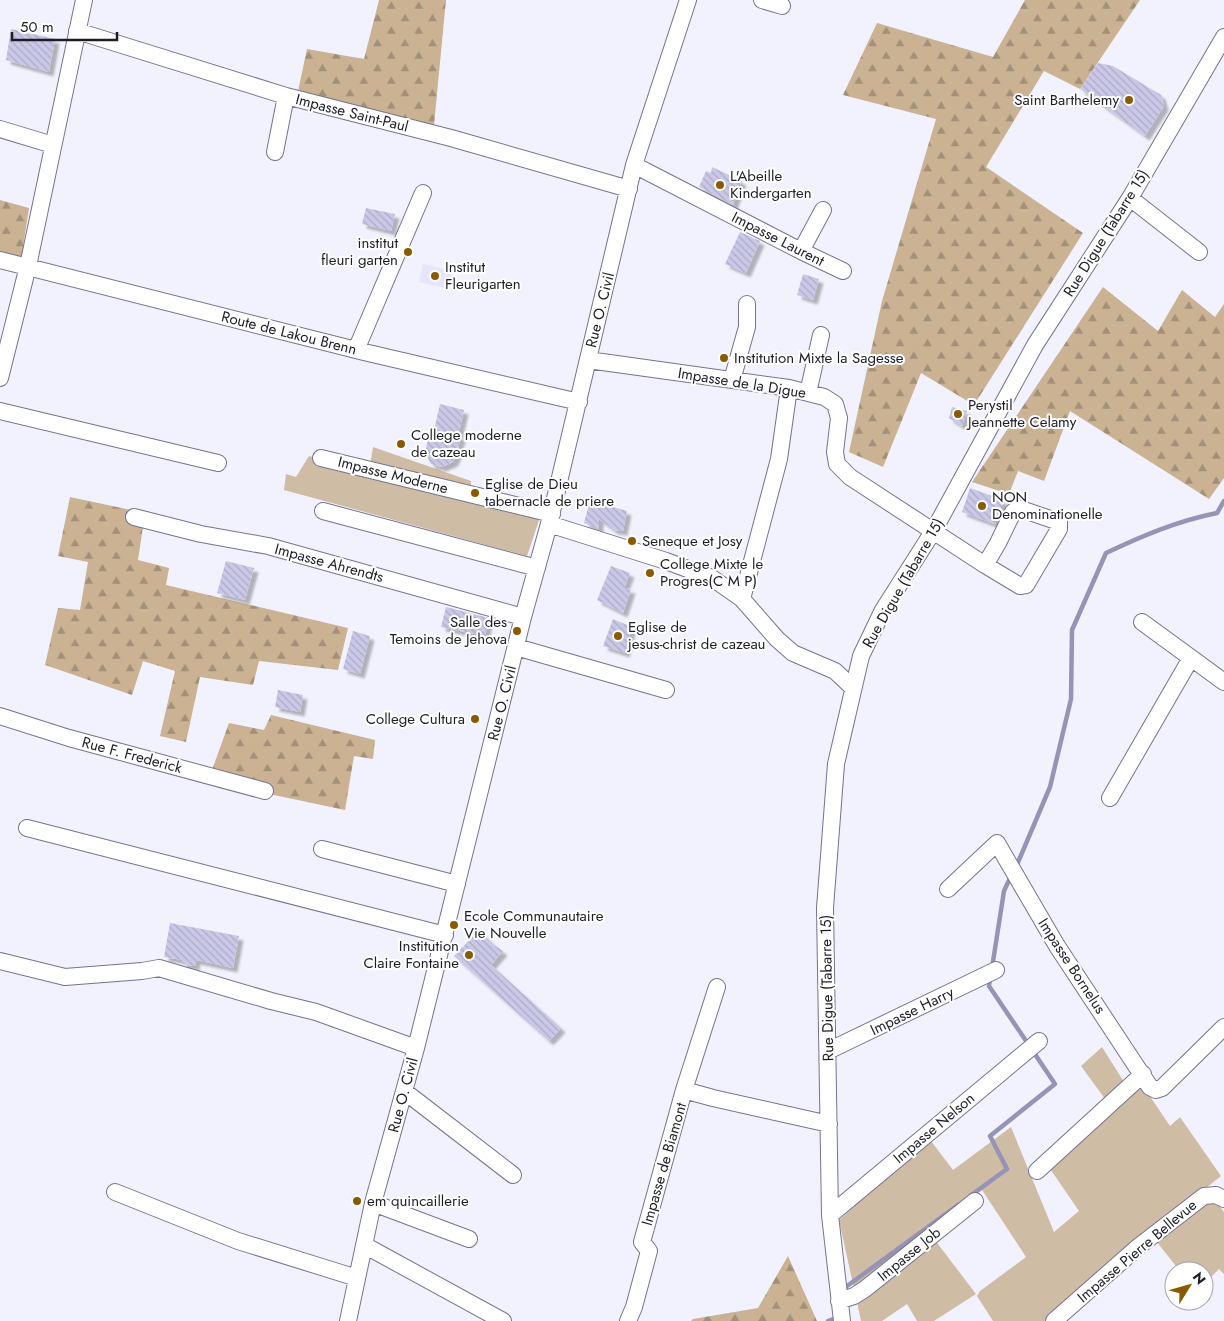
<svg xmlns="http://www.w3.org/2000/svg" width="1224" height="1321" font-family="Jost,sans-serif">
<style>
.built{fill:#e6e5fc}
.grass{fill:#cfbca4}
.forest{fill:url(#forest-firs)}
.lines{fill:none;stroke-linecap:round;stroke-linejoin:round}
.stream{stroke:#9593b6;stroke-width:4.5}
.building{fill:url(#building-back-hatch);filter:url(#shadow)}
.minor-casing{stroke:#75738f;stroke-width:18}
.minor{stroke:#fff;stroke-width:16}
.poi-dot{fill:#8a5a00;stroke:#fff;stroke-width:2}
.labels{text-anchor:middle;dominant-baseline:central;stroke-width:4;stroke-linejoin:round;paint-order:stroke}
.poi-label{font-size:15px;fill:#1d1d28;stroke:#fff;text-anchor:start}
.street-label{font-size:15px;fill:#1d1d28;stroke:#fff}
</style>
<defs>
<pattern id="forest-firs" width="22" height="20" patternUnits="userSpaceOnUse" patternTransform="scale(1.25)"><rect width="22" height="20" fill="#cab293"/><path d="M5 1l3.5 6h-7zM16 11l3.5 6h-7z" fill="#a39078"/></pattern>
<pattern id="building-back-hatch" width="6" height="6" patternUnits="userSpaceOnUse" patternTransform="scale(1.25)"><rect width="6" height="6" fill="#cac8e7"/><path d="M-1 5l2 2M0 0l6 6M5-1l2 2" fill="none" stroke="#adabc6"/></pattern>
<filter id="shadow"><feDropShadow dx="4.5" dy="4.5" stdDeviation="1" flood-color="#0004"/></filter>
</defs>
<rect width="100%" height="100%" fill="#f2f2fe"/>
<path class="built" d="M423,264L452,271L448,289L419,282Z"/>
<path class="grass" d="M373,447L471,481V491L541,514L527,556L284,490L286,474L296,477L309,456L369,473Z
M1102,1047L1131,1093L1141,1083L1170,1126L1180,1117L1221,1176L1132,1247L1047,1321H993L977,1296L980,1291L1026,1257L982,1190L928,1231L976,1294L934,1321H917L907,1304L882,1321H861L839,1220L928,1137L953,1170L1011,1127L1054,1232L1079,1211L1044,1160L1108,1103L1081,1066Z
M1206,1198L1215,1200L1224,1212V1274L1219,1269L1204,1284V1271H1180L1156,1241Z"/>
<path class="forest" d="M379,0H446L434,125L297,96L307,49L364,59Z
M1025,0H1140L1080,89L1044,71L986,167L1083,233L974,405L921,373L883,467L849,452L882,301L936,119L843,95L877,23L993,57Z
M0,200L29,208L21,260L0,255Z
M1103,287L1158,331L1182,290L1215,317L1224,304V478L1209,499L1070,411L1044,481L1018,471L1009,494L972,482Z
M70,497L145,513L138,560L169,568L166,585L348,628L338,670L259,661L253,685L200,677L186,742L160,736L175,671L143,661L132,695L45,665L58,608L80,610L88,562L58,556Z
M271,715L375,740L373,759L354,756L345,810L208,781L229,723L264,730Z
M788,1256L817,1321H691L693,1319L758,1308Z"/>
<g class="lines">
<path class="stream" d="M1016,867L1050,787L1071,699L1072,630L1106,553C1142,536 1177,521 1217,513L1224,501
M992,968L1004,891L1011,876
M970,1196L1007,1169L990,1136L1055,1084L989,986L990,978
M843,1289L958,1205
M828,1321L836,1318V1315"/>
</g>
<path class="building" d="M11,29L55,39L49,72L6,60Z
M1098,63L1113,66L1161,95L1164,106L1145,136L1080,89Z
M712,167L742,181L733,205L699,187L706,171L711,173Z
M366,208L395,214L391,231L362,224Z
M740,232L760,241L746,273L725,264Z
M803,274L819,279L813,300L797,295Z
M440,404L464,410L458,436L461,437L456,457L453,462L442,467L431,464L425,453L430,430H434Z
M952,407L967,411L962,426L949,418Z
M970,488L1003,500L995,524L962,512Z
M590,500L627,511L623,531L614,530L599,519V529L584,523Z
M226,561L254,568L245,600L217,593Z
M611,566L630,573L624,588L631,589L623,613L597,600Z
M446,607L489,618L485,636L441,627Z
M613,619L632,627L625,653L603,646Z
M353,631L370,636L360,674L343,669Z
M278,690L303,695L300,712L275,707Z
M170,923L239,936L233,968L196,960L195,966L182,964L183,960L164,957Z
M479,930L494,945L503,951L491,965L561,1028L549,1041L454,956Z"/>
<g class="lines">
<defs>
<path id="minor" d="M762,0L782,6
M77,31L286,96L451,138L629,189
M0,129L53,145
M275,152L286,96
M634,165L801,251L843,271
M1130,198L1199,252
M801,251L823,210
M0,260L364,352L579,402
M356,350L423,193
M588,360L789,388L824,397L835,404L839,418L835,452L837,464L850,477L985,565L1020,586L1026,585L1059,529V522L1018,508L1013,512L998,543L985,565
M0,378L28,266L84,0
M732,380L747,327V304
M808,393L821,335
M0,411L218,463
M321,458L552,514
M323,511L537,568
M134,517L201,534L268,546L523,617
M549,524L666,561L712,578L742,599L779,459L789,388
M742,599L777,639L793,653L835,671L853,688
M1142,622L1224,682
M516,647L666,690
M0,716L69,738L265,791
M1110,798L1191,658
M27,828L445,935
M322,849L457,884
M948,889L997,843L1057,946L1150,1087L1156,1090L1162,1088L1224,1027
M0,961L65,977L142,971L159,968L271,1001L316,1012L416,1048
M828,1051L996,970
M684,1090L717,987
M404,1091L513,1175
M1037,1171L1143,1074
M115,1192L238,1241L357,1278
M373,1203L469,1239
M830,1215L1039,1041
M364,1245L503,1321
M839,1301L854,1296L865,1289L975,1201
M348,1321L373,1203L416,1048L523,617L549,524L634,165L688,0
M628,1321L634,1307L649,1251L642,1242L684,1090L713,1098L829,1124
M842,1321L830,1215L825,908L836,764L861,656L883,610L934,530L1035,345L1130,198L1224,37
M1054,1321L1138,1247L1204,1196L1216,1195L1224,1199"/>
</defs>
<use href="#minor" class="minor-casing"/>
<use href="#minor" class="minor"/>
</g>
<g class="poi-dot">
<circle cx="1129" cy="100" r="5"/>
<circle cx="720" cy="185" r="5"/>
<circle cx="408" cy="252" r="5"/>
<circle cx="435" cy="276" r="5"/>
<circle cx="724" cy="358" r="5"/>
<circle cx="958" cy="414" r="5"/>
<circle cx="401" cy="444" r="5"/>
<circle cx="475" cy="493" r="5"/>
<circle cx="982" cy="506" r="5"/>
<circle cx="632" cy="541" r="5"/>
<circle cx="650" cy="573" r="5"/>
<circle cx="517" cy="631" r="5"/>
<circle cx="618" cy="636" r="5"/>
<circle cx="475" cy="719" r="5"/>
<circle cx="454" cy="925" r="5"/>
<circle cx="469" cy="955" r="5"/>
<circle cx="357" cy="1201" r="5"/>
</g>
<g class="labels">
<g class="poi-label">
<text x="1119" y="100" text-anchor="end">Saint Barthelemy</text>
<text x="730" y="176">L'Abeille<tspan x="730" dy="17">Kindergarten</tspan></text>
<text x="398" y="243" text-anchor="end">institut<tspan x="398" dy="17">fleuri garten</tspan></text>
<text x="445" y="267">Institut<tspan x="445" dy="17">Fleurigarten</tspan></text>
<text x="734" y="358">Institution Mixte la Sagesse</text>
<text x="968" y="405">Perystil<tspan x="968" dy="17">Jeannette Celamy</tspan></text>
<text x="411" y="435">College moderne<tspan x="411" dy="17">de cazeau</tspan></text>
<text x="485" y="484">Eglise de Dieu<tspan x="485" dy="17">tabernacle de priere</tspan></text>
<text x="992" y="497">NON<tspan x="992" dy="17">Denominationelle</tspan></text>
<text x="642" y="541">Seneque et Josy</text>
<text x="660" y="564">College Mixte le<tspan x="660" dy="17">Progres(C M P)</tspan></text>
<text x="507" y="622" text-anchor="end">Salle des<tspan x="507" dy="17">Temoins de Jehova</tspan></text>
<text x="628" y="627">Eglise de<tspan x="628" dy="17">jesus-christ de cazeau</tspan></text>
<text x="465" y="719" text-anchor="end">College Cultura</text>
<text x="464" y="916">Ecole Communautaire<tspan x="464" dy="17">Vie Nouvelle</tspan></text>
<text x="459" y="946" text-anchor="end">Institution<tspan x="459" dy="17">Claire Fontaine</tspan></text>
<text x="367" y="1201">em quincaillerie</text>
</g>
<g class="street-label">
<text transform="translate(352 113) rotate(14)">Impasse Saint-Paul</text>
<text transform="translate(1106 233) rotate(-58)">Rue Digue (Tabarre 15)</text>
<text transform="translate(778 239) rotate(27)">Impasse Laurent</text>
<text transform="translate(600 310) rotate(-76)">Rue O. Civil</text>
<text transform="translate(289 333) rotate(14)">Route de Lakou Brenn</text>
<text transform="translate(742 383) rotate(9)">Impasse de la Digue</text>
<text transform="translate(393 475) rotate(14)">Impasse Moderne</text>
<text transform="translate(329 563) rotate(15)">Impasse Ahrendts</text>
<text transform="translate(903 583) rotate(-60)">Rue Digue (Tabarre 15)</text>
<text transform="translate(502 703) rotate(-76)">Rue O. Civil</text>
<text transform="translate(132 755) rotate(15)">Rue F. Frederick</text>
<text transform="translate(1072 966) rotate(57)">Impasse Bornelus</text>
<text transform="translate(827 988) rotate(-91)">Rue Digue (Tabarre 15)</text>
<text transform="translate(912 1011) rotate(-26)">Impasse Harry</text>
<text transform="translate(403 1095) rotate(-75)">Rue O. Civil</text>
<text transform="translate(934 1128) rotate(-40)">Impasse Nelson</text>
<text transform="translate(664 1164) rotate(-74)">Impasse de Biamont</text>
<text transform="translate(1137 1251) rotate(-40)">Impasse Pierre Bellevue</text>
<text transform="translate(909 1254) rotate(-39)">Impasse Job</text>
</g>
</g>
<g transform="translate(1189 1286) rotate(53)"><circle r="24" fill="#ffffff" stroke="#a5a5a9"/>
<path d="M0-4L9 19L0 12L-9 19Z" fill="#8a5a00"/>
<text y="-8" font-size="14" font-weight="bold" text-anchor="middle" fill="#1d1d28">N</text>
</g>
<path d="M12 32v8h105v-8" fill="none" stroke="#1d1d28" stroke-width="2.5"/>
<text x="20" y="32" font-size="15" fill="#1d1d28" stroke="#ffffff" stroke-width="4" paint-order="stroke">50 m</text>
</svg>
